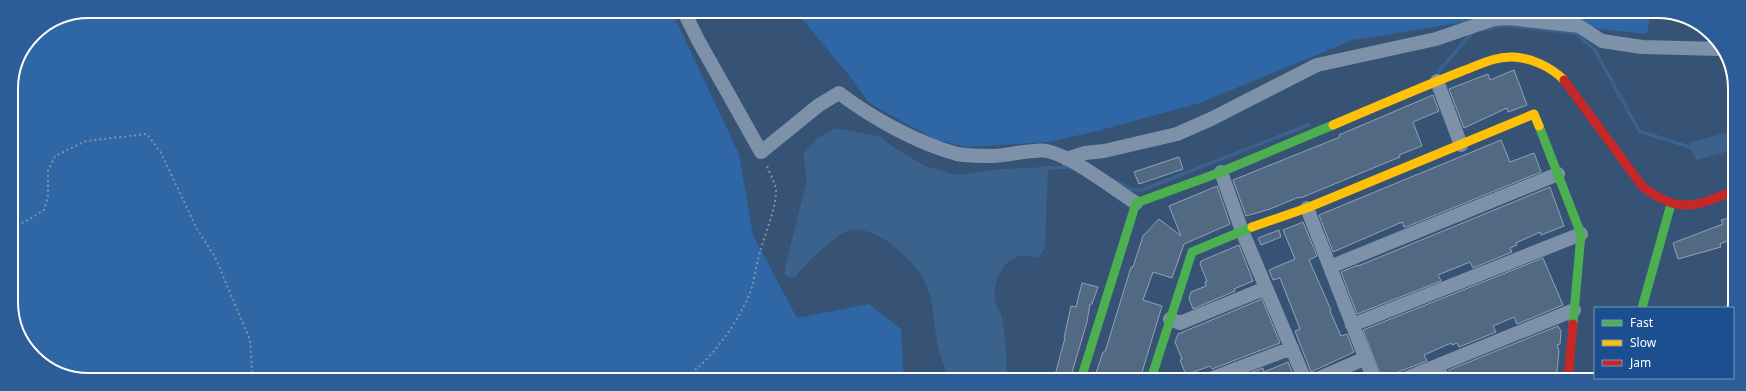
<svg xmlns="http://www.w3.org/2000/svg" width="1746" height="391" font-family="'Noto Sans',sans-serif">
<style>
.green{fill:#2f66a5}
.water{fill:#3b618d}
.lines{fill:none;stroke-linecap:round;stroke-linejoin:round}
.stream{stroke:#3b618d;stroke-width:3.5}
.building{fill:#526984;stroke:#92a2b6}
.path{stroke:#7d92a8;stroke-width:2;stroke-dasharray:2 3;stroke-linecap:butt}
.street{stroke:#7d92a8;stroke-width:14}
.fast{stroke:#4caf50;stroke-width:9}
.slow{stroke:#ffc107;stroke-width:9}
.jam{stroke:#c62828;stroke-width:9}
.rim{fill:none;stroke:#fff;stroke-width:2}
</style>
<rect width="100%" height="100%" fill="#365274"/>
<path class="green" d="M89,11L672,12L739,154L753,235L797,318L869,304L901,329L904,379H74L34,357L13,317L11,84L19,55L34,34L59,17Z
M796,12H1527L1353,40L1200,103L1097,131L1049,142L967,147L936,140L869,103L848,74Z
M1560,12H1651L1647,34L1599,29L1562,16Z"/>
<path class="water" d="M835,128L879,136L893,147L925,166L956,175L998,169L1048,167L1045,249L1038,258C1033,258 1025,255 1020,256C1002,259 992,284 995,301C996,307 1001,312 1002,318C1006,337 1007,360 1007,379H948C945,369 941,358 938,347C934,328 934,305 927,287C919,264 877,224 850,230C835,234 804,265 795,278L789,277L785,275V267L807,180L803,154L818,138Z
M1733,131V150L1696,160L1691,150L1690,142Z"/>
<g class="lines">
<path class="stream" d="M1482,30L1503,25L1575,33L1595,50L1639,131L1693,148
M1438,72L1472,33
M1042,168L1069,167
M1113,180L1133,190H1142L1308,125"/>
</g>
<path class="building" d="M1514,70L1527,105L1508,112L1507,108L1464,128L1449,89L1488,74L1490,80Z
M1433,95L1439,111L1413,122L1422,146L1399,155L1400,157L1303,197L1299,198V197L1270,209L1246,216L1233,180L1340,137L1339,135Z
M1501,140L1510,162L1534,153L1541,172L1406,227H1404L1402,222L1333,252L1319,215Z
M1179,157L1183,169L1139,184L1134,172Z
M1217,186L1230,224L1184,244L1172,278L1153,272L1143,300L1162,306L1140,379H1094L1103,352H1105L1131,267H1133L1143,236L1159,219L1181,236L1169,206Z
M1550,187L1564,226L1541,235L1540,232L1516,243L1517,245L1510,248L1512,252L1473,268L1470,262L1438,275L1441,281L1357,314L1341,272L1358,265V266Z
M1734,217V238L1720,244L1721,247L1678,259L1673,243L1723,224L1721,220Z
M1303,222L1317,256L1309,260L1331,310L1330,311L1341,336L1347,334L1354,352L1311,372L1295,331L1300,329L1291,306L1280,278L1273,280L1269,270L1295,259L1283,230Z
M1279,230L1281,237L1261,245L1258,238Z
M1239,245L1253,281L1234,289L1235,291L1193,309L1189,299L1191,292L1206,286L1205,282L1207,281L1200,264L1201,261Z
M1543,258L1563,305L1517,324L1514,317L1493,326L1496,332L1459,347L1457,343L1452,345L1451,343L1424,355L1427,361L1398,372L1395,375L1394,380H1382L1363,330Z
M1082,283L1098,287L1092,304H1090L1087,322L1070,379H1054L1065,338H1064L1071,306L1076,307Z
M1262,299L1280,343L1212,369L1210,366L1186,375L1180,360L1182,359L1175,342L1178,334Z
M1558,326L1561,331L1560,344L1557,345L1559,351L1557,372L1538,380H1451L1449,370Z
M1288,362L1295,379L1294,380L1233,379L1263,368L1264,372Z"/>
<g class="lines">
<path class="path" d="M12,226L25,222L44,210L48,196V171L55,156L86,141L147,134L161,153L197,229L215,257L250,340L252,371L250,379
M683,379C711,361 737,324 750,293C755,280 756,263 761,249C766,231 776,209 776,190C775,182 769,172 766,164"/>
<path class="street" d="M684,12L698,40L761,152L819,105L839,93C872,118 917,143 957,154C968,156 982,156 993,156C1006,156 1036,148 1047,151C1074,157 1112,188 1136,203
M1437,81L1461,145
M1067,159L1085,153L1104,151L1177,134L1211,119L1317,65L1436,39L1494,19L1510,18L1579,26L1602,41L1642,47L1720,49
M1221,172L1242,231L1305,380
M1307,208L1374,380
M1330,267L1558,174
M1170,319L1180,323L1266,288
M1352,325L1581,234
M1438,366L1443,380
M1210,379L1292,348
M1315,380L1366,358
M1402,380L1574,310"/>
<path class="fast" d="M1539,126L1581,234L1573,324
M1642,308L1671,204
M1081,379L1136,203L1221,172L1333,125
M1151,379L1192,252L1252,227"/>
<path class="slow" d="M1333,125C1375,107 1417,89 1460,72C1477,66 1494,56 1513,57C1532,58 1551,67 1564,80
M1252,227L1307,208L1534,114L1539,126"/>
<path class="jam" d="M1564,80L1642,186C1677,214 1695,207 1733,191
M1568,380L1573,324
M1621,380L1622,378"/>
</g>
<path d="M0 0H1746V391H0ZM89 18H1657A71 71 0 0 1 1728 89V302A71 71 0 0 1 1657 373H89A71 71 0 0 1 18 302V89A71 71 0 0 1 89 18Z" fill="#2d5d98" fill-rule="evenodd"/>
<path class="rim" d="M89 18H1657A71 71 0 0 1 1728 89V302A71 71 0 0 1 1657 373H89A71 71 0 0 1 18 302V89A71 71 0 0 1 89 18Z"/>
<rect x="1594" y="307" width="140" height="72" fill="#1b4f8f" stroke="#7695bc"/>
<rect x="1602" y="320" width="20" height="6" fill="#4caf50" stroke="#7695bc"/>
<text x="1630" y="327" font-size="12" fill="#ffffff">Fast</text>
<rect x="1602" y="340" width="20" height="6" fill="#ffc107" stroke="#7695bc"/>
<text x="1630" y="347" font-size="12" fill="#ffffff">Slow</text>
<rect x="1602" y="360" width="20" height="6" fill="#c62828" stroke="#7695bc"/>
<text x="1630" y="367" font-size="12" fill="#ffffff">Jam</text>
</svg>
